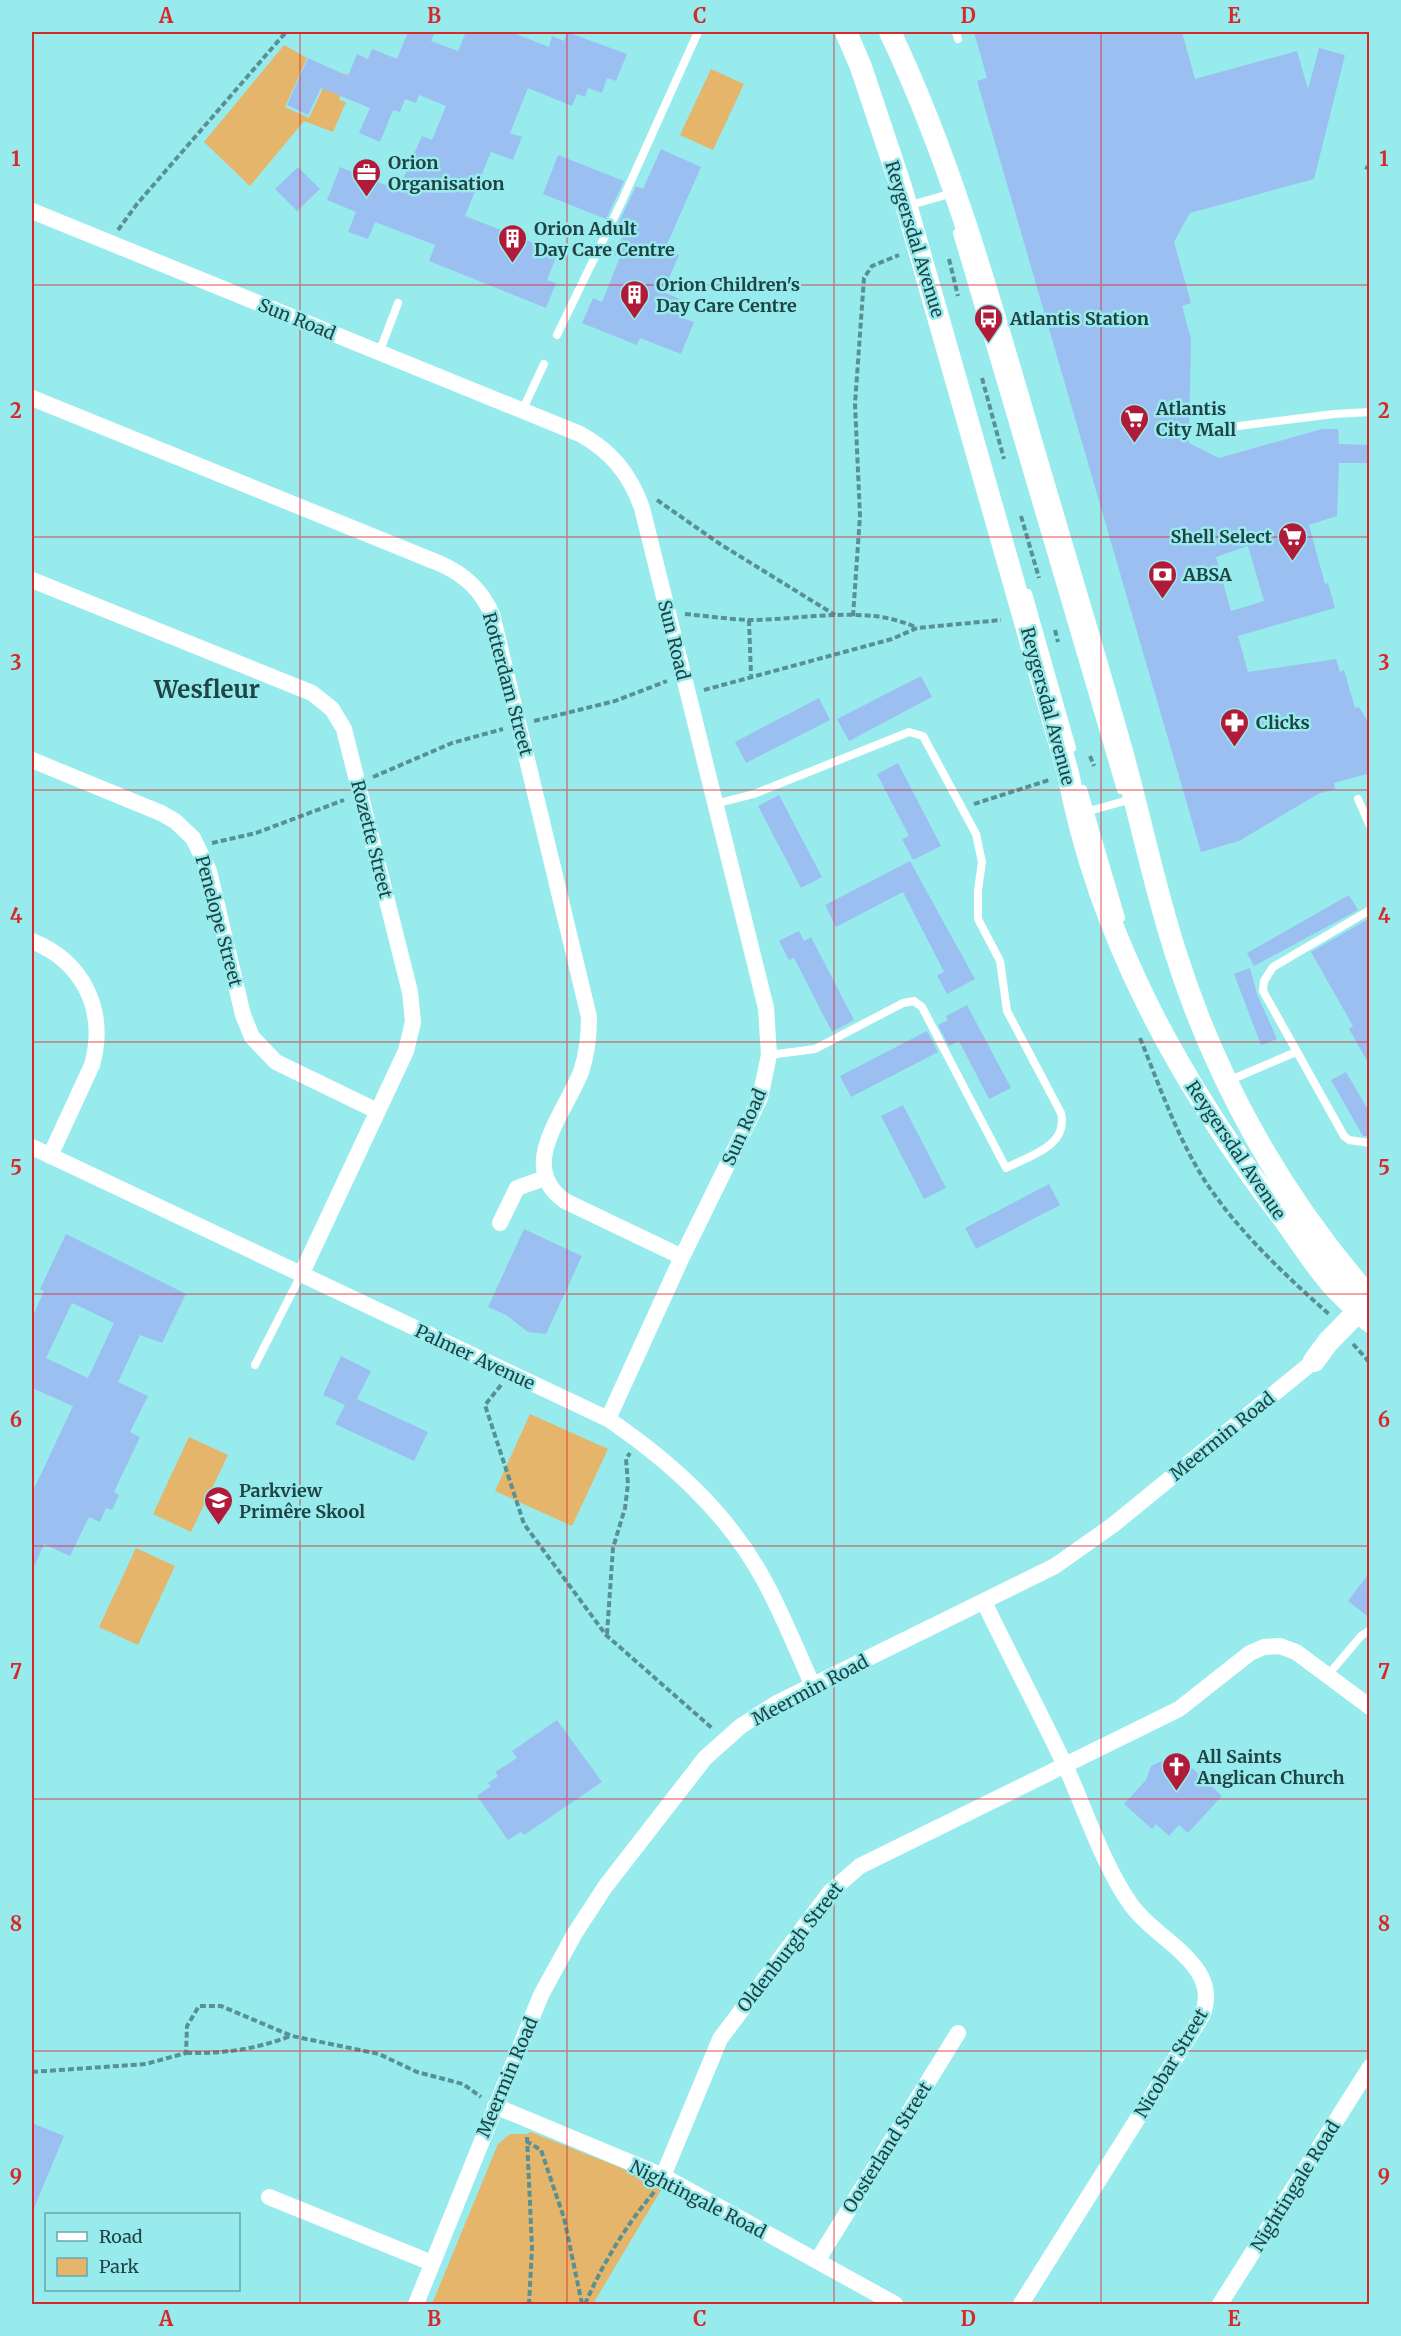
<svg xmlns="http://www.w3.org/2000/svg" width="1401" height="2336" font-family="Merriweather,serif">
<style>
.green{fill:#e4b56a}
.building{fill:#9cbff1;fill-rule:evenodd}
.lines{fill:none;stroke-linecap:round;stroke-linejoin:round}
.path{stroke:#589193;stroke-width:4;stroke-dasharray:6 3;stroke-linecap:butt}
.lane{stroke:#fff;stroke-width:8}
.street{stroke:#fff;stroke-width:16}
.secondary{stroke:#fff;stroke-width:22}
.grid{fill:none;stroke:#d62828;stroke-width:1.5;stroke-opacity:0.55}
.labels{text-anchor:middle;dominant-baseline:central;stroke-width:5;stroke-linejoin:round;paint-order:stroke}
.poi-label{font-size:18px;font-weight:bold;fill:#204344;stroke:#98ebed;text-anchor:start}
.street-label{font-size:18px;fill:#204344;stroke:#98ebed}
.district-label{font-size:24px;font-weight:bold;fill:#204344;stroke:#98ebed}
.neatline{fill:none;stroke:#d62828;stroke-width:2}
.grid-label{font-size:20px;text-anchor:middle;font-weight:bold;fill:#d62828}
</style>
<rect width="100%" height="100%" fill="#98ebed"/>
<path class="green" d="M284,45L307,58L285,107L309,118L331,71L349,75L339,100L346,102L333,132L304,121L250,186L204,142Z
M711,69L744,84L713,150L680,135Z
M530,1414L608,1449L572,1526L495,1491Z
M189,1437L228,1455L191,1532L153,1514Z
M136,1548L175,1566L138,1645L99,1627Z
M531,2132L664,2185L593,2304H432L498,2144L510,2134H526Z"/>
<path class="building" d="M408,32H435L431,41L458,51L466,32H511L549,47L552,36L564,41L567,32L627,54L616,81L607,78L602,93L588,88L585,97L577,94L572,106L528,88L510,133L522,137L513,160L491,152L465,216L558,252L547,280L556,283L546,308L429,261L435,245L375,222L368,239L348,232L356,212L327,200L340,167L398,190L422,136L432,140L446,106L419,95L416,103L405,99L400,112L393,110L380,142L359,133L370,108L321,88L308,115L287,105L308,58L348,76L357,54L368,59L372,49L397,59Z
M974,32H1182L1195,79L1297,51L1308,89L1319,48L1345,55L1314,179L1190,213L1174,242L1191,303L1182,306L1191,339L1189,443L1219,458L1322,429H1338L1339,444L1370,445V463H1339L1337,516L1309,525L1325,584L1328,583L1335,608L1238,636L1248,672L1336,659L1340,672L1344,670L1355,708L1359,707L1370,725V773L1334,783L1335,789L1318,794L1239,841L1201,852L977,81L987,78ZM1248,546L1264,601L1231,611L1216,557Z
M661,149L701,167L665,249L679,255L663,292L685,301L679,317L694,322L681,354L640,338L637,345L582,323L593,298L602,302L620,257L614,255L627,227L618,224L636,186L643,189Z
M558,155L624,181L606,219L543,194Z
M298,167L320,189L297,211L275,189Z
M921,676L932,697L849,741L837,719Z
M819,698L830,720L746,763L735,742Z
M898,763L941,846L913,860L902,839L909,836L877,774Z
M779,795L822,877L801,888L758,806Z
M910,861L975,979L947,994L937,975L944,972L903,892L836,927L825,905Z
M1349,895L1358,910L1254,966L1247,953Z
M1370,918V1066L1349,1029L1353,1026L1311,952Z
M799,931L804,941L811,937L854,1020L832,1032L794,958L789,960L779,941Z
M1250,968L1257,994L1277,1039L1261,1045L1234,974Z
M967,1005L1011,1088L989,1099L959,1041L949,1046L938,1025L948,1020L946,1016Z
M927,1031L938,1052L851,1097L840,1076Z
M1346,1072L1370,1113V1136H1363L1331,1080Z
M903,1105L946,1188L924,1199L881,1116Z
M1049,1184L1060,1205L976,1249L965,1228Z
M524,1229L582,1256L546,1334L528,1332L506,1315L488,1307Z
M66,1234L186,1294L162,1343L140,1335L118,1382L148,1396L130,1432L140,1437L114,1492L119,1495L112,1510L106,1508L100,1522L89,1517L70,1556L44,1544L32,1572V1493L73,1406L32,1388V1318L44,1291L40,1289ZM72,1303L114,1323L88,1378L46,1358Z
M341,1356L371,1371L357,1399L428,1432L414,1461L335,1424L345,1405L323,1395Z
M1370,1572V1618L1348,1601Z
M557,1720L602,1782L524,1835L521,1832L508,1840L477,1796L491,1786L488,1783L498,1776L495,1772L517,1758L512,1751Z
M1174,1751L1222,1796L1188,1833L1179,1825L1169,1836L1156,1824L1152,1829L1124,1804L1146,1780L1151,1766L1166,1759Z
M32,2123L64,2136L32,2213Z"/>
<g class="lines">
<path class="path" d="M1365,167L1370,169
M118,230L137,204L286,32
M949,259L958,296
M982,378L1004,459
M657,500L720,544L835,615
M1021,516L1039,578
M685,614C706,616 728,619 749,620C802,620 869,604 917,628
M853,616L860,516L855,404L864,278L872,266L899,255
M749,620L751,675
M1055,630L1058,642
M704,690L892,639L917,628L1001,620
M534,721L615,701L667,681
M1090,756L1094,766
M373,777L452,743L503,729
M974,804L1049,780
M212,843L256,833L344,800
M1140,1038C1160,1087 1178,1140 1207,1184C1240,1233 1286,1276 1330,1315
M1353,1344L1370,1363
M501,1385L485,1405L524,1524L606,1635L713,1729
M607,1634L613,1548L625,1508L628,1484L626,1459L630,1453
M186,2053C223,2054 256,2049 291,2036
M32,2072L146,2064L186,2053L187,2026L199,2006H221L292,2036L379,2054L417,2072L463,2084L481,2097
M527,2137L532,2248L529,2304
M526,2141L541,2150L564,2218L582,2304
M585,2304C603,2263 626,2225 655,2191"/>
<path class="lane" d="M956,32L958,39
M914,204L946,195
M957,233L1121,790
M557,335L621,203L698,32
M379,353L398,303
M522,411L544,364
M1231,427L1334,414L1370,412
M1028,593L1072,748
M1083,789L1121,918
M1358,799L1370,826
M715,804L754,794L909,732L923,736L976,834L982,862L978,890V919L1000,961L1007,1011L1061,1113C1069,1146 1029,1156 1006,1168L922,1007L914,1001L903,1003L815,1049L769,1055
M1089,811L1125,801
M1370,910L1273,967L1264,981L1263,991L1344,1136L1349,1140L1370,1143
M1228,1081L1296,1052
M255,1365L301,1275
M1328,1675L1361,1636L1370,1630"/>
<path class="street" d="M32,211L580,434C611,451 630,474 642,508L766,1008L769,1055L760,1098L682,1257L608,1419
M32,398L441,564C465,575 481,590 492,614L589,1017C589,1036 587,1054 581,1072C565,1113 516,1167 565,1201L682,1257
M32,580L312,693L332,709L344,729L410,992L413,1022L406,1051L301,1275
M32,760L161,813L175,821L193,838L209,871L243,1015L252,1037L276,1062L377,1111
M32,941C84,962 107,1011 92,1065L50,1156
M32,1147L608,1419C671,1462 728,1513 765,1582C783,1615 797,1651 813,1686
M500,1223L517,1188L545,1178
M984,1602C1012,1660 1042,1716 1069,1774C1087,1815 1106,1871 1132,1906C1157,1941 1223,1965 1202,2016L1021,2304
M495,2106L663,2176L895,2304
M663,2176L720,2039L830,1892L860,1866L1179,1709L1250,1653L1264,1647L1280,1646L1296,1652L1370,1707
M269,2197L432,2263
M817,2261L958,2033
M416,2304L541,1995L575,1933L605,1887L705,1758L741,1726L777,1703L1055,1566L1113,1525L1314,1361
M1220,2304L1370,2067"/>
<path class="secondary" d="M846,32L861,67L901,187L1068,773C1099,938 1182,1086 1283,1218C1300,1241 1315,1266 1334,1287C1346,1299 1358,1311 1370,1322
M890,32C948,154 985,283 1023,413C1056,527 1091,641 1123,755C1141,821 1155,889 1176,954C1216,1081 1283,1199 1370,1298
M1314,1361L1328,1342L1369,1300"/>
</g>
<path class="grid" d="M300,32V2304M567,32V2304M834,32V2304M1101,32V2304M32,285H1370M32,537H1370M32,790H1370M32,1042H1370M32,1294H1370M32,1546H1370M32,1799H1370M32,2051H1370"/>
<defs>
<symbol id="office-pin" viewBox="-11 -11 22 30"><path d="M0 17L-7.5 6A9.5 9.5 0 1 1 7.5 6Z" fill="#af1b39" stroke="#98ebed"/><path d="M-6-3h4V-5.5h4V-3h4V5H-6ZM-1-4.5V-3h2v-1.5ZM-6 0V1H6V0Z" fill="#fff"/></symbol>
<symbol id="building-pin" viewBox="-11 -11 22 30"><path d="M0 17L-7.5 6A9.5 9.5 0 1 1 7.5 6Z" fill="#af1b39" stroke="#98ebed"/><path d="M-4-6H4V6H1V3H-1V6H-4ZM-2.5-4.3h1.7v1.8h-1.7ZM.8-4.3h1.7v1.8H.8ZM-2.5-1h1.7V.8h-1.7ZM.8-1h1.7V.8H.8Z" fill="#fff"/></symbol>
<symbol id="bus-pin" viewBox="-11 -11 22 30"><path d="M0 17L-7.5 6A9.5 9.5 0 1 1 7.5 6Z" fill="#af1b39" stroke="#98ebed"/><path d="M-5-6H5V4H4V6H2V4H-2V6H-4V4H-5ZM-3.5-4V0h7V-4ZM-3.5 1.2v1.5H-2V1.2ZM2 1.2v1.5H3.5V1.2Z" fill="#fff"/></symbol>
<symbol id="supermarket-pin" viewBox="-11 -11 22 30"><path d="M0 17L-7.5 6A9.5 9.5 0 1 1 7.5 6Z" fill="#af1b39" stroke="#98ebed"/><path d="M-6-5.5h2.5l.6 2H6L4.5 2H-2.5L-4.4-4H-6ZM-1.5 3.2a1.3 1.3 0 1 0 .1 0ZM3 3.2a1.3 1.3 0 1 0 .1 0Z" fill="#fff"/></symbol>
<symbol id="bank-pin" viewBox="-11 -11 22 30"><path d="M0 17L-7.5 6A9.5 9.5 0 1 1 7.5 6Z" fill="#af1b39" stroke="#98ebed"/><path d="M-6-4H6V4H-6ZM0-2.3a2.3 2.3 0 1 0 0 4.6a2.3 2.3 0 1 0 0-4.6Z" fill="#fff"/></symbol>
<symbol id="pharmacy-pin" viewBox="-11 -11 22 30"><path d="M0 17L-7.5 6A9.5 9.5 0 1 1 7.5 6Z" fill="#af1b39" stroke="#98ebed"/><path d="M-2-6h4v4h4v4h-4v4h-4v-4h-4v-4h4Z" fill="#fff"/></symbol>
<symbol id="school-pin" viewBox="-11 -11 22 30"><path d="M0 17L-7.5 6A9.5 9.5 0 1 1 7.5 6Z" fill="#af1b39" stroke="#98ebed"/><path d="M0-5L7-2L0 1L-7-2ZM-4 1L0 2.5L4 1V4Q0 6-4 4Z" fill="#fff"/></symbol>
<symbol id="church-pin" viewBox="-11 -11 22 30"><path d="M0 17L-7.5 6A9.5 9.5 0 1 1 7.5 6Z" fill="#af1b39" stroke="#98ebed"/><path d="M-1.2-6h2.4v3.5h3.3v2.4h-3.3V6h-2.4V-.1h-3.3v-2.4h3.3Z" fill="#fff"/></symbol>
</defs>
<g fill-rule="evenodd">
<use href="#office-pin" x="350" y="156" width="33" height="45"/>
<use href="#building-pin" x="496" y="222" width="33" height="45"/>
<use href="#building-pin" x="618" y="278" width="33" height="45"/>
<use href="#bus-pin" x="972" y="302" width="33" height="45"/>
<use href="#supermarket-pin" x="1118" y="402" width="33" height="45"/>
<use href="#supermarket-pin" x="1276" y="520" width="33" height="45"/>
<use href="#bank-pin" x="1146" y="558" width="33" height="45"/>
<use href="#pharmacy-pin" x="1218" y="706" width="33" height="45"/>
<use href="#school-pin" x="202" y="1484" width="33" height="45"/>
<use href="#church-pin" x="1160" y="1750" width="33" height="45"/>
</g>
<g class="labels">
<g class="poi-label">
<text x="388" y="162">Orion<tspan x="388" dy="21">Organisation</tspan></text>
<text x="534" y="228">Orion Adult<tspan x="534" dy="21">Day Care Centre</tspan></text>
<text x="656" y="284">Orion Children's<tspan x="656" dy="21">Day Care Centre</tspan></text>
<text x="1010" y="318">Atlantis Station</text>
<text x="1156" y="408">Atlantis<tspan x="1156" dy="21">City Mall</tspan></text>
<text x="1272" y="536" text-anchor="end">Shell Select</text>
<text x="1183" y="574">ABSA</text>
<text x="1256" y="722">Clicks</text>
<text x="239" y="1490">Parkview<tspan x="239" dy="21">Primêre Skool</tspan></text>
<text x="1197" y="1756">All Saints<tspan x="1197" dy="21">Anglican Church</tspan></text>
</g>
<g class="street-label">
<text transform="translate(915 239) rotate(73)">Reygersdal Avenue</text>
<text transform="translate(297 319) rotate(22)">Sun Road</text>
<text transform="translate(674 640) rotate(76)">Sun Road</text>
<text transform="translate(508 684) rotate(75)">Rotterdam Street</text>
<text transform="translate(1048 706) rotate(75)">Reygersdal Avenue</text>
<text transform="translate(372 839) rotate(76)">Rozette Street</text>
<text transform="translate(219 921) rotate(75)">Penelope Street</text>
<text transform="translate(744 1127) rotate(-66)">Sun Road</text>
<text transform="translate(1236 1150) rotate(56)">Reygersdal Avenue</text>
<text transform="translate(475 1357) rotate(25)">Palmer Avenue</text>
<text transform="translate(1222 1436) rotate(-39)">Meermin Road</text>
<text transform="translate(810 1690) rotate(-28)">Meermin Road</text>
<text transform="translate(790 1947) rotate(-52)">Oldenburgh Street</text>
<text transform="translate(1171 2063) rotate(-59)">Nicobar Street</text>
<text transform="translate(507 2077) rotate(-67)">Meermin Road</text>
<text transform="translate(887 2147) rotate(-58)">Oosterland Street</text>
<text transform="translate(1295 2186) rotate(-58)">Nightingale Road</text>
<text transform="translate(698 2199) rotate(27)">Nightingale Road</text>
</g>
<g class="district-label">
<text x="207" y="689">Wesfleur</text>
</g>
</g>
<rect width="1401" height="2336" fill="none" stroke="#98ebed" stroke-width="66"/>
<rect x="45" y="2213" width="195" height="78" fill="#98ebed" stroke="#68a8a9" stroke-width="1.5"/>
<rect x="57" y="2232" width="30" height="9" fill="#ffffff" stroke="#68a8a9" stroke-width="1.5"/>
<text x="99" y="2243" font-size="18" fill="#204344">Road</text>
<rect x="57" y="2258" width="30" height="18" fill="#e4b56a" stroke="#68a8a9" stroke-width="1.5"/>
<text x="99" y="2273" font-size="18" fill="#204344">Park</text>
<rect x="33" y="33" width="1335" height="2270" class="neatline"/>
<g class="grid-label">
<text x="166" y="23">A</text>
<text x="434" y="23">B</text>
<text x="700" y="23">C</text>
<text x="968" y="23">D</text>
<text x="1234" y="23">E</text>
<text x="16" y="166">1</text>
<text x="1384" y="166">1</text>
<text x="16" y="418">2</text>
<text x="1384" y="418">2</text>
<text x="16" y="670">3</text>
<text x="1384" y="670">3</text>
<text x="16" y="923">4</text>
<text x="1384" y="923">4</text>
<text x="16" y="1175">5</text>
<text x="1384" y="1175">5</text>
<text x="16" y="1427">6</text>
<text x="1384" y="1427">6</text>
<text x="16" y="1679">7</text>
<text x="1384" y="1679">7</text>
<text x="16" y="1931">8</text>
<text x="1384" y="1931">8</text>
<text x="16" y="2184">9</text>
<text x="1384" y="2184">9</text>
<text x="166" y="2326">A</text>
<text x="434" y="2326">B</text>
<text x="700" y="2326">C</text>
<text x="968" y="2326">D</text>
<text x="1234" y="2326">E</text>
</g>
</svg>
